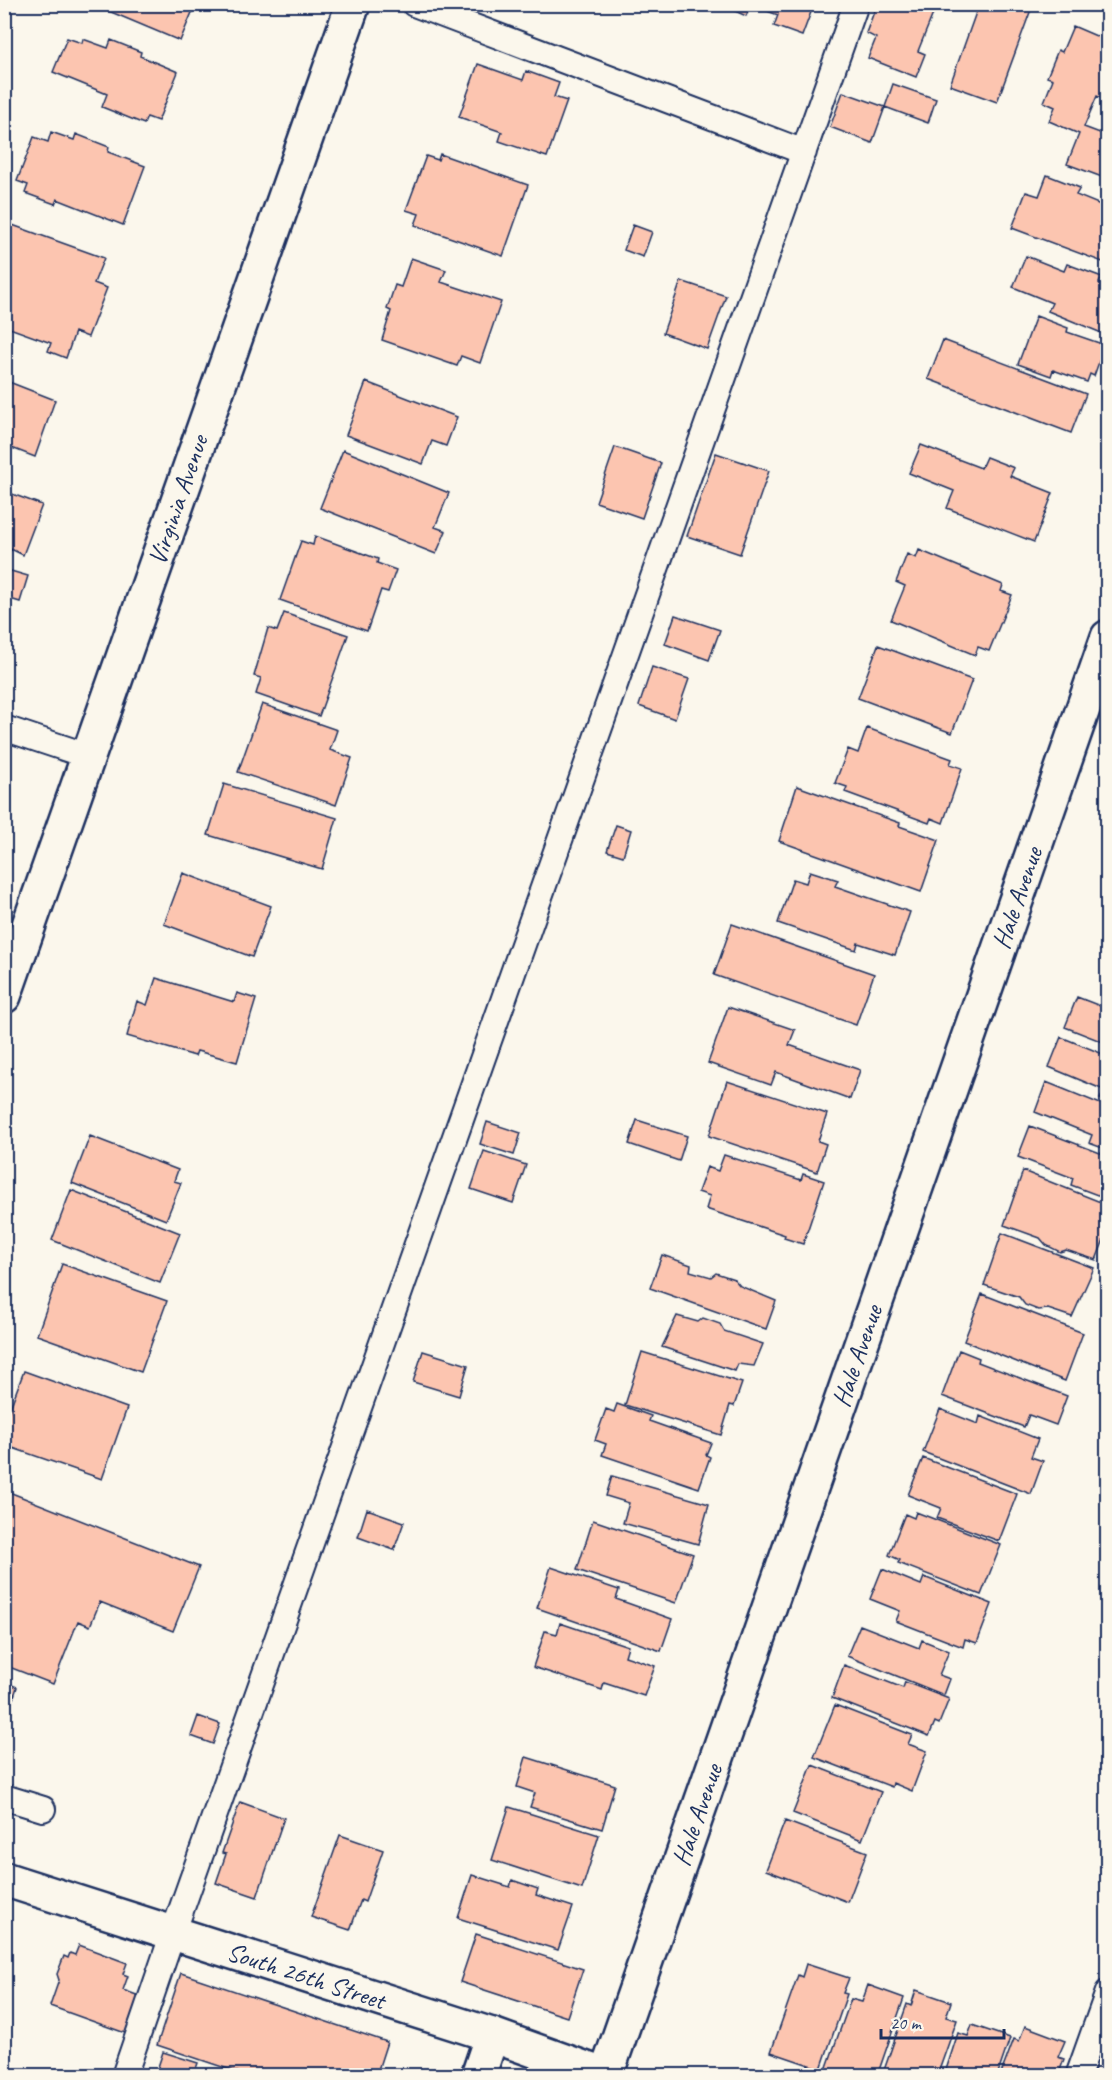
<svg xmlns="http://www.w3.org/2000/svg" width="1112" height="2080" font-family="Caveat,sans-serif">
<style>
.building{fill:#fcc5b0;stroke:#1b2f5e;stroke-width:1.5}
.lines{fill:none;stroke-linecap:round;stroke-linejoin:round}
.service-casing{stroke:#1b2f5e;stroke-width:28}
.minor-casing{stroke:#1b2f5e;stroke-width:38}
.tertiary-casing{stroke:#1b2f5e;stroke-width:38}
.secondary-casing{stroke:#1b2f5e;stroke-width:38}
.service{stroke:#fbf7ec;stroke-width:24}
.minor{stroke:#fbf7ec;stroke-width:33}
.tertiary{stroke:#fbf7ec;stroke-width:33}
.secondary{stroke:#fbf7ec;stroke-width:33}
.labels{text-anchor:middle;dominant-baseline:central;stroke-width:6;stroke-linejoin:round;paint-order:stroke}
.street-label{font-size:26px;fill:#1b2f5e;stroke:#fbf7ec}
</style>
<rect width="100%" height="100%" fill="#fbf7ec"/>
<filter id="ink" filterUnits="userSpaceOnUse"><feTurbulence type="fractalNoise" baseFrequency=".0167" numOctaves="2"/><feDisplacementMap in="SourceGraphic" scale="12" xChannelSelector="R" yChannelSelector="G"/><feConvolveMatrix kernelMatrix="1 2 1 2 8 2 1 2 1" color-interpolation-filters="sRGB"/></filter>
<g filter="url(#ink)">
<path class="building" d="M92,4H191L189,8L193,10L180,41Z
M720,4H814L802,36L774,26L778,15L751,5L746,16Z
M877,4H937L918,51L925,54L916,77L868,58L876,38L866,33Z
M979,4H1033L997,102L950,85Z
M1073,26L1108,41V93L1105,100L1097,96L1084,127L1108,136V163L1102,177L1067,164L1079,134L1049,121L1055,107L1044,102L1053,79L1047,77L1058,50L1062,52Z
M67,38L82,43L83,39L108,48L111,40L141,52L140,56L178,72L158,121L147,117L144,124L102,107L107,94L53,72Z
M478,64L523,80L526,71L559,83L554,97L567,101L547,157L499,141L502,132L459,117Z
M893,84L936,99L928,123L885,107Z
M843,92L885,107L872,143L830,127Z
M51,132L74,140L76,134L109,147L108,152L145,166L123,225L57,199L55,204L25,193L28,185L17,181L34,137L48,142Z
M440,154L528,185L503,256L415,225L419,214L406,210L426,156L438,160Z
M1047,175L1080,188L1076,195L1108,208V264L1012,228L1026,192L1039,196Z
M4,222L104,258L94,283L107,288L88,337L75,332L66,358L48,351L51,343L4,326Z
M633,225L652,232L643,257L624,250Z
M1026,256L1064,271L1067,264L1102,277L1099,283L1108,286V325L1104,334L1048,311L1052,303L1013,287Z
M411,258L446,270L441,282L501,302L480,363L461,356L457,366L382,340L391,311L387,309L395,285L401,287Z
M681,281L726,296L707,349L663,333Z
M1036,316L1068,328L1067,332L1105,345L1094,376L1090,374L1087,382L1053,370L1051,376L1018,364Z
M943,340L1086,394L1071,433L928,379Z
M4,380L55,400L35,457L4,445Z
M366,382L457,417L446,446L432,441L423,464L346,435Z
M921,445L981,468L986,457L1014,468L1010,476L1053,493L1034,542L947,508L954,491L909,473Z
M615,447L661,463L642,518L596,502Z
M343,450L449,493L435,527L446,531L436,554L320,508Z
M716,453L769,471L740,554L687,536Z
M4,491L42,505L23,555L11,549L7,557L4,556Z
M315,536L378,559L377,563L396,570L388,592L381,590L367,631L280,600L301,541L313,545Z
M919,550L1003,585L1001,591L1012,595L989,651L978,647L975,655L891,620L905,586L896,582L907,554L916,558Z
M4,569L28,576L20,602L7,598L4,608Z
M284,613L348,635L319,716L256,694L261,678L254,676L268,628L277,631Z
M675,615L720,630L709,660L665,644Z
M878,645L972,680L952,733L858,698Z
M652,667L689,679L675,719L639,706Z
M262,704L337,730L330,750L352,758L336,805L238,772Z
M867,728L952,759L950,764L962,768L943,823L931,818L929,823L845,792L847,787L835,783L848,749L858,753Z
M224,784L337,818L322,869L208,835Z
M797,786L900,823L899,826L939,840L921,892L779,841Z
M616,825L631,830L623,856L607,851Z
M810,871L838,880L835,886L910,912L895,955L858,943L856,950L778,923L793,879L806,883Z
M183,873L271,906L252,957L164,924Z
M732,924L874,974L856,1025L714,975Z
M156,978L234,1002L237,993L256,999L237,1062L197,1051L195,1056L127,1036L137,1001L147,1005Z
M1077,997L1108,1009V1044L1065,1027Z
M728,1007L795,1030L789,1045L860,1070L850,1099L776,1072L771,1085L708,1063Z
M1061,1037L1108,1056V1101L1100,1099L1104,1090L1049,1067Z
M727,1081L827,1114L818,1141L826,1144L817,1172L709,1136Z
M1046,1082L1108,1107V1150L1089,1143L1092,1135L1035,1112Z
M637,1120L687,1136L679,1161L629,1144Z
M487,1122L521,1133L514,1155L480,1144Z
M1030,1126L1108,1156V1199L1071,1185L1073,1178L1018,1157Z
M90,1136L178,1170L174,1181L181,1183L166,1220L72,1183Z
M484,1151L526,1165L513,1203L471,1189Z
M724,1155L801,1180L803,1174L824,1181L803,1244L784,1238L785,1235L706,1209L710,1196L698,1192L707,1167L718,1171Z
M1023,1171L1108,1205V1229L1096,1260L1066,1250L1060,1252L1046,1245L1040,1238L1004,1225Z
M71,1190L180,1233L160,1283L52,1240Z
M1002,1233L1094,1268L1072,1317L1048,1309L1038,1310L1025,1305L1019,1297L984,1285Z
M662,1255L691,1265L690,1271L711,1277L716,1273L734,1279L740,1286L776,1301L766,1329L650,1288Z
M62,1264L167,1301L141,1372L37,1335Z
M982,1294L1083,1333L1065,1381L964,1341Z
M677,1316L698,1322L703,1318L720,1324L724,1331L763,1344L754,1366L738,1364L735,1371L662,1347Z
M959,1350L979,1358L978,1362L1067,1396L1056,1425L1029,1415L1024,1427L942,1396Z
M423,1351L468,1365L459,1396L413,1382Z
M642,1352L742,1383L734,1406L730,1405L721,1435L625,1405Z
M24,1371L127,1408L102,1479L4,1445V1424Z
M617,1404L651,1416L649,1421L711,1443L706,1455L710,1457L699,1488L602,1455L606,1444L595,1440L606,1409L614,1412Z
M940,1409L978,1424L980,1416L1038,1439L1031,1457L1043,1461L1031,1494L923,1452Z
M923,1458L1017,1494L999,1541L937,1518L941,1508L908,1495Z
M612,1476L709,1504L698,1544L623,1523L629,1503L606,1496Z
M4,1490L199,1567L173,1631L100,1602L90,1626L78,1621L53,1684L4,1665Z
M367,1509L404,1522L394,1550L358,1537Z
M916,1512L1001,1545L981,1595L898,1563L900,1560L889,1555L905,1514L914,1518Z
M593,1520L693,1554L676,1603L577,1570Z
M551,1567L619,1590L616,1599L672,1619L661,1651L537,1608Z
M882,1569L921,1585L924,1577L992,1604L977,1643L965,1639L963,1647L896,1621L900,1611L870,1599Z
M560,1623L628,1646L625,1656L655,1666L644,1696L604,1683L602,1690L533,1667L545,1631L557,1634Z
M860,1625L919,1648L922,1640L949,1651L939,1675L950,1679L944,1695L847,1656Z
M844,1665L903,1688L905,1682L949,1699L939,1724L935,1722L929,1736L832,1698Z
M4,1682L17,1687L4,1728Z
M835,1705L912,1735L908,1744L927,1751L912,1791L893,1783L892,1787L814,1757Z
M198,1716L220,1724L213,1744L191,1736Z
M526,1757L615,1785L602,1829L530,1807L535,1793L517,1787Z
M812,1765L881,1792L862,1840L793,1813Z
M240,1802L284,1818L257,1897L216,1883L226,1854L222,1853Z
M509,1807L599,1835L582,1889L492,1860Z
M785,1821L867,1852L848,1902L766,1870Z
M340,1835L383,1850L365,1902L361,1900L350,1930L311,1917Z
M472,1875L510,1887L512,1880L538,1889L536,1895L573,1907L558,1950L458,1918Z
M476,1934L583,1969L567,2017L460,1982Z
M79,1945L127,1963L123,1974L128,1976L123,1990L142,1997L128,2034L50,2006L59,1980L57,1974L64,1956L68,1958L70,1953L75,1955Z
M806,1964L849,1978L843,1993L847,1994L821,2069L771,2052L798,1975L802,1977Z
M181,1973L387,2042L376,2076H249L157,2045Z
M868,1985L904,1998L877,2076H842L826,2070L851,1999L862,2002Z
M916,1990L951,2002L946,2017L957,2020L937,2076H882L907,2004L911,2006Z
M972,2025L1010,2038L997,2076H944L958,2033L968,2036Z
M1025,2026L1065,2041L1058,2057L1064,2059L1058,2076H1000L1014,2039L1019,2041Z
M163,2052L198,2063L194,2074L199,2076H155Z
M1104,2064L1108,2066V2076H1100Z"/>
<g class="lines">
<defs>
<path id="service" d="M414,4L804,152
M4,728L88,756
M4,1797L43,1809
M124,2076L173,1933L856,4
M1078,2076L1108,1992"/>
<path id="minor" d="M606,2075L1108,637
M478,2076L492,2035"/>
<path id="tertiary" d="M4,1879L492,2035L606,2076"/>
<path id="secondary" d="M4,996L353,4"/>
</defs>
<use href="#service" class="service-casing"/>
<use href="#minor" class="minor-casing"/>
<use href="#tertiary" class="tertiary-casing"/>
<use href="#secondary" class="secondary-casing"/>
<use href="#service" class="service"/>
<use href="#minor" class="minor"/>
<use href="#tertiary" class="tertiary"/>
<use href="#secondary" class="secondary"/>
</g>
</g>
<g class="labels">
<g class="street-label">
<text transform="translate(178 500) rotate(-71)">Virginia Avenue</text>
<text transform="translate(1017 898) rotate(-71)">Hale Avenue</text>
<text transform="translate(857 1356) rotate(-71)">Hale Avenue</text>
<text transform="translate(697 1815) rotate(-71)">Hale Avenue</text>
<text transform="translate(306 1976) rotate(18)">South 26th Street</text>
</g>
</g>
<rect width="1112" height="2080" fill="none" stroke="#fbf7ec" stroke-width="24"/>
<rect x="12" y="12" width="1088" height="2056" fill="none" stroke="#1b2f5e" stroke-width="2" filter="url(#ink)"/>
<path d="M881 2029v9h123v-9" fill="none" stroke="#1b2f5e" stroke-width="3"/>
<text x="890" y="2029" font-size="18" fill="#1b2f5e" stroke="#fbf7ec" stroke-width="4.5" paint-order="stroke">20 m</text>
</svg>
